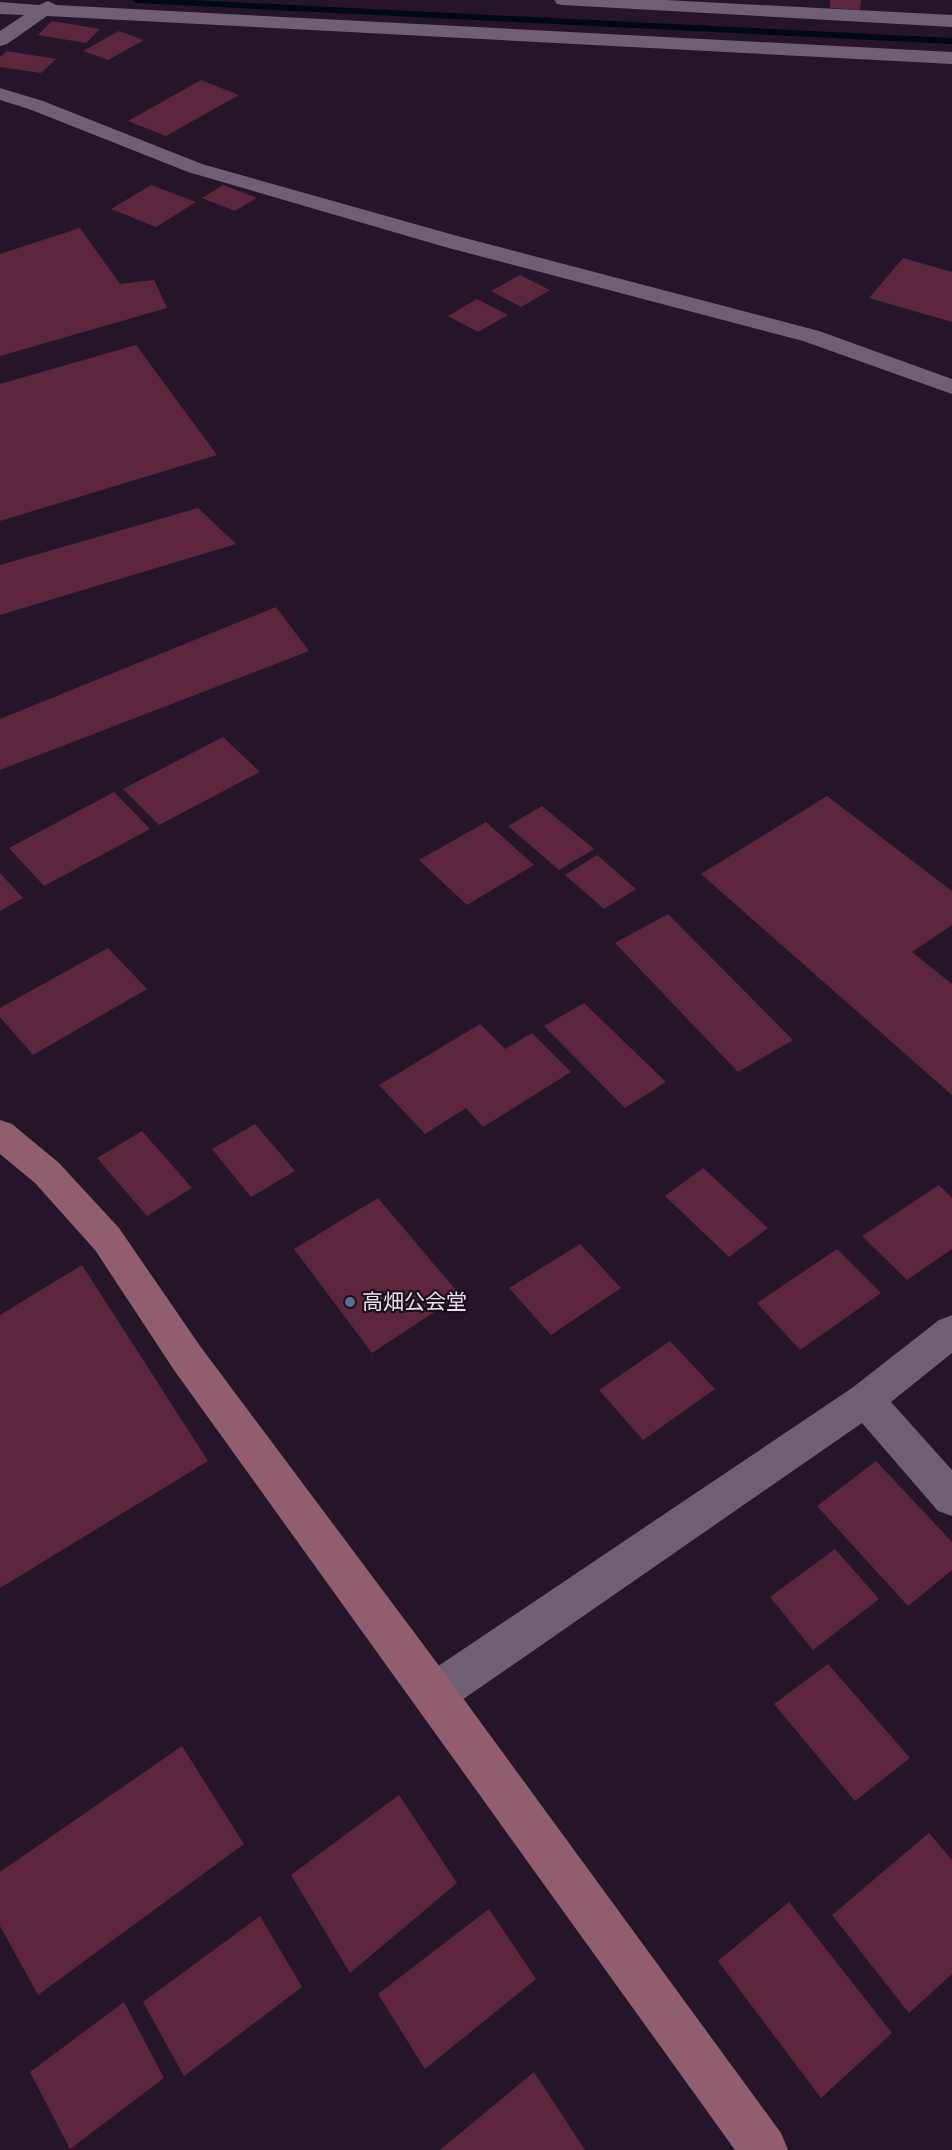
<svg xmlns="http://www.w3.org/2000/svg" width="952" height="2150" font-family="'Fira Sans','Noto Sans JP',sans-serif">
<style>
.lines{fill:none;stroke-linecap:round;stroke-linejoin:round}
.stream{fill:#000912;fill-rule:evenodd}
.building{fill:#5c273d}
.street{fill:#6f5f73;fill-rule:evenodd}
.secondary{fill:#905e6e;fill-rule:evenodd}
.service-dot{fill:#5c6f8a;stroke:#1a0d1d;stroke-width:2}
.labels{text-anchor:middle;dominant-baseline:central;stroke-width:4.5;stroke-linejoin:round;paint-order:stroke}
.poi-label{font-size:21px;fill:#ece3ef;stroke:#1a0d1d;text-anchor:start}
</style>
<rect width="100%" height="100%" fill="#241627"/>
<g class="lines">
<path class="stream" d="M132,0H192L952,38V44L137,3Z"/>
</g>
<path class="building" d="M830,0H861L860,10L830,8Z
M52,21L100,29L86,43L38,35Z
M119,31L144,40L108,60L83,51Z
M7,51L56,59L41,73L0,67V57Z
M201,80L239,95L166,136L128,121Z
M151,185L196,202L156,227L111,209Z
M223,185L257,198L235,211L202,198Z
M80,228L120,284L154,280L167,308L0,356V254Z
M903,258L952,272V322L869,298Z
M520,275L550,290L521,307L491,291Z
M477,299L508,315L478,332L448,316Z
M136,345L217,455L0,521V384Z
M198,508L236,544L0,615V565Z
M276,607L309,651L0,770V719Z
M223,737L260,772L159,825L123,789Z
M114,792L150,829L44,886L9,848Z
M827,796L952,891V925L912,952L952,984V1095L701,874Z
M542,806L594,849L559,870L508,826Z
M486,822L534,865L467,905L419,860Z
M597,855L636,889L604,909L565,875Z
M0,873L23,898L0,911Z
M668,914L793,1040L738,1072L615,943Z
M108,948L147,989L33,1055L0,1017V1008Z
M584,1003L666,1082L625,1108L544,1026Z
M480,1024L505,1049L532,1033L571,1072L483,1127L466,1108L425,1134L379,1085Z
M255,1124L295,1171L251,1197L212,1149Z
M142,1131L192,1188L147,1216L97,1158Z
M703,1168L768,1228L729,1257L665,1196Z
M939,1185L952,1198V1249L907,1280L862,1236Z
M378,1198L460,1295L372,1353L294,1249Z
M580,1244L621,1288L551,1335L509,1288Z
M837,1249L881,1293L800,1350L757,1303Z
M82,1265L208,1461L0,1588V1315Z
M670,1341L715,1389L643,1440L599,1390Z
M876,1461L952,1542V1570L908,1606L817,1506Z
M835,1549L879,1599L813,1650L770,1597Z
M828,1664L910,1758L855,1801L774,1704Z
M182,1746L244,1844L38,1995L0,1926V1872Z
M399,1795L457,1883L350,1973L291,1875Z
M929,1833L952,1860V1974L909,2013L832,1915Z
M789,1902L892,2033L821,2098L718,1961Z
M489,1909L536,1979L425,2069L378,1994Z
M260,1916L302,1987L184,2076L143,2002Z
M124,2002L164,2078L70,2149L30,2072Z
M534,2072L585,2150H440Z"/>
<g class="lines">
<path class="street" d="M554,0H665L952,15V27L563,5L557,4Z
M48,1L56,5L952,52V64L47,16L7,44L0,46V31L24,15L0,14V2L39,5Z
M0,88L43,101L202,164L461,237L819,331L952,379V394L803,341L445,247L188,172L29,109L0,100Z
M952,1315V1353L891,1402L952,1470V1516L938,1511L862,1423L449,1709L434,1715L419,1709L413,1694L419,1679L852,1388L939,1320Z"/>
<path class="secondary" d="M0,1120L12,1124L59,1163L119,1228L200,1346L449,1679L781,2133L788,2150H735L174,1370L95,1250L35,1183L0,1154Z"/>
</g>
<circle class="service-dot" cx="350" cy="1302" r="6"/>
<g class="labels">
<g class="poi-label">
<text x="362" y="1302">高畑公会堂</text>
</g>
</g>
</svg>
